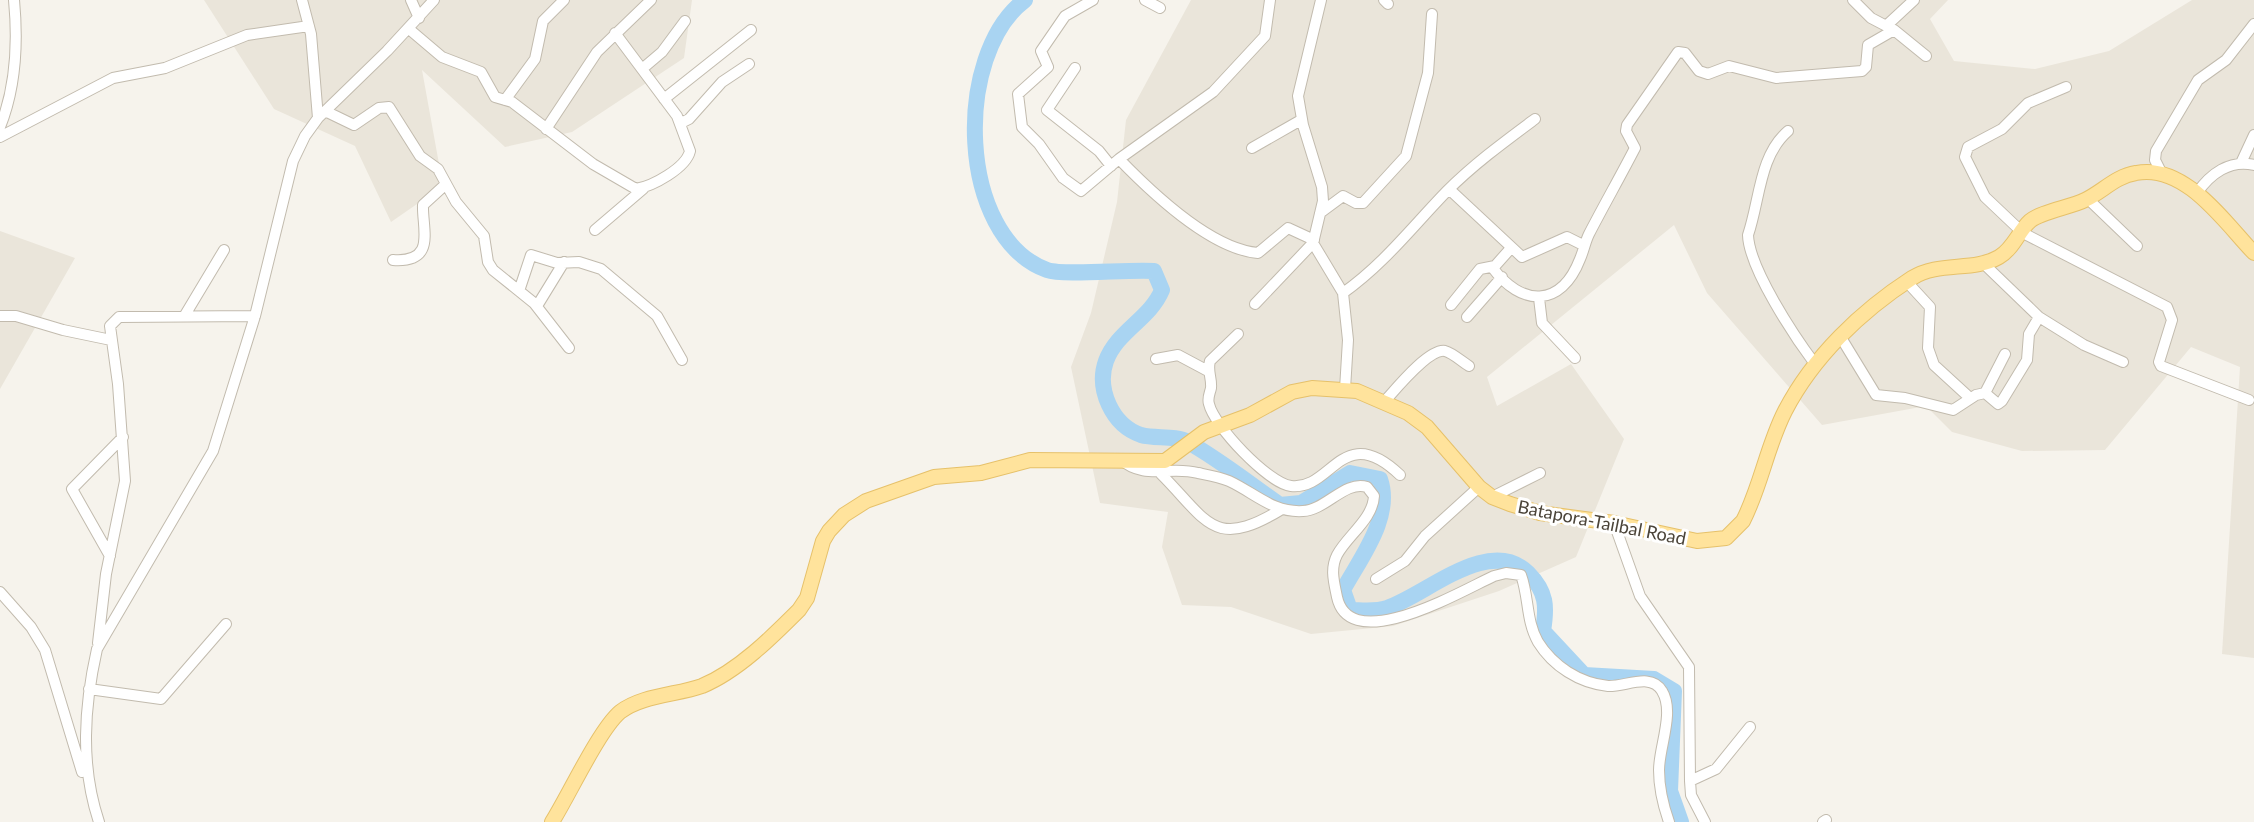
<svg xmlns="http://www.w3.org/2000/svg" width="2254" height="822" font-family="Lato,sans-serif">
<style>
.residential{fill:#eae5da}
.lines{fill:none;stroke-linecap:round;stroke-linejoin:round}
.river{stroke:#a9d4f2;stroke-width:16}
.minor-casing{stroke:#c2bbae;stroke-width:12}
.major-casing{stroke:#e6c16a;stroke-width:16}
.minor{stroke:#fff;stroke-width:10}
.major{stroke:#ffe39c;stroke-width:14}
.labels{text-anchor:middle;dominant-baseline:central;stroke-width:6;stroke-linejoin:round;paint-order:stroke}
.street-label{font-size:18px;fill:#4b4439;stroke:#fff}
</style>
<rect width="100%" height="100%" fill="#f6f3ec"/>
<path class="residential" d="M204,0H692L684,58L572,132L505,147L422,70L443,186L391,222L355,146L274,109Z
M1191,0H1948L1930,19L1954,61L2035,69L2109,51L2192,0H2254V658L2222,654L2240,367L2191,347L2105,450L2022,451L1952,432L1926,406L1822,425L1707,293L1674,225L1487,377L1497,406L1571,364L1624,439L1576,557L1499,591L1393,626L1311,634L1231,607L1182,605L1162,547L1168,512L1100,503L1071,367L1091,313L1117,202L1126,120Z
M0,231L75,258L0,389Z"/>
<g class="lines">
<path class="river" d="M1025,0C953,54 957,237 1047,270C1064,276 1129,269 1154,271L1162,290C1150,319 1117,331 1106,361C1096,389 1112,425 1141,435C1155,439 1175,435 1188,442C1220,460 1250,484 1280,505L1301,503L1350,473L1380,479C1393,517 1361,557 1343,590L1350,610C1361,610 1376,612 1387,608C1426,595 1489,535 1528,573C1547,592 1547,607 1543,631L1584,675L1654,679L1674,691L1670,791L1681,822"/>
<defs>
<path id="minor" d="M302,0L311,34L318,118
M411,0L419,18
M1093,0L1065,16L1041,51L1048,67L1018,94L1022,127L1039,144L1063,178L1081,191L1119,159L1213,92L1265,36L1270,0
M1145,0L1160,8
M1321,0L1298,96L1303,125L1322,187L1323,201L1313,243L1343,293L1348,340L1345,389
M1384,0L1388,4
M1853,0L1871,18L1894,30L1926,56
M1886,26L1914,0
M409,29L442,57L481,72L495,97L512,102L593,164L636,189C653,186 686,168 690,151L677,116L615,33
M1075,68L1047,110L1099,151L1111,166
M642,69L662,52L685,21
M2066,87L2028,103L2002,129L1968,147L1965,157L1985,197L2023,233L2167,307L2172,320L2159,362L2161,366L2249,400
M664,99L751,30
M505,100L535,59L543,21L564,0
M325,111L354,125L379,108L389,107L420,156L438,169L456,202L484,236L488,262L493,270L534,303L569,348
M681,123L689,119L722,82L749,64
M0,127C16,87 18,42 14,0
M546,129L597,52L651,0
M1788,131C1759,156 1760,200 1748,235C1749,268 1794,336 1815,364
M0,137L113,78L165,68L247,35L309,26
M1252,148L1301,120
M1119,159C1151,192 1211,249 1258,253L1288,228L1314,240
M2241,163L2254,135
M2162,174L2155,160L2156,151L2198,80L2226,60L2254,24
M1449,189L1522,257L1567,237L1583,245
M2197,193C2210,174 2230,159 2254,165
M2088,199L2137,246
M1320,213L1343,196L1356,203H1363L1406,156L1428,73L1432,14
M595,230L643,189
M393,260C437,263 422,229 423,205L446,184
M1983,263L2039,317L2084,345L2123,362
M1492,267C1521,307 1561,308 1580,259C1584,250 1585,242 1589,234C1604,205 1620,177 1635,148L1626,131L1627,125L1678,52L1685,53L1699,71L1708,74L1729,66L1776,78L1862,71L1866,67L1868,45L1894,30
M1907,282L1930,307L1928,348L1934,365L1970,398
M519,291L531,255L557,263L579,262L601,269L657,316L682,360
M1343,293C1384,264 1412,227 1447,191C1474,164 1504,142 1535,119
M1539,298L1542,323L1575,358
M1255,304L1313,243
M1451,305L1480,269L1495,266L1511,248
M537,306L564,262
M185,315L224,250
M0,316H16L63,330L111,340
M1467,317L1502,277
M1238,334L1210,361C1207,371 1212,378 1211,388C1210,393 1207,398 1209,404C1214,426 1268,483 1291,486C1332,491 1342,420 1400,475
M1840,336L1876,395L1905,398L1953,410L1976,395L1985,393L1998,404L2002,401L2027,360L2029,334L2039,317
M1156,359L1178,355L1208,371
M1985,393L2005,354
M1385,401C1395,390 1429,348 1445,351C1453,353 1462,362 1469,366
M1120,459C1145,481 1170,465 1198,473C1208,475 1220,477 1229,481C1255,493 1273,513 1303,511C1326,510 1345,480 1367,487L1374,496C1373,519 1347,536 1337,555C1330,569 1334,582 1337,597C1350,657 1463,590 1494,576L1506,573L1521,575C1529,597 1526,621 1538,642C1553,666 1579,683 1608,686C1625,687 1651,672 1662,691C1675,712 1659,747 1659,770C1659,788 1663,805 1669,822
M1161,474C1208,521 1213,551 1282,509
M1492,497L1540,473
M1614,523L1640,596L1689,667L1690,781L1691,795L1705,822
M110,556L72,489L123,437
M1376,579L1405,561L1425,536L1479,487
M0,592L31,627L45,650L82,772
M98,643L106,574L125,481L118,384L110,326L119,317L255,316
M89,689L161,699L226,624
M1690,781L1716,769L1750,727
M99,822C80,765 84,707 97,649L213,451L255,316L293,161L305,136L318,118L387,51L434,0
M1823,822L1826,820"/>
<path id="major" d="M552,822C569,795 599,730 620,712C642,695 677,695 702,686C738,671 772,637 799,610L807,598L823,541L829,531L844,515L866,501L934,477L981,473L1030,460L1165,461L1204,432L1250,415L1292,392L1312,388L1357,391L1408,413L1427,427L1479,487L1492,497L1510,504L1540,513L1614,523L1697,541L1726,538L1743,521C1761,486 1767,446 1785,411C1813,357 1861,311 1912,278C1939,261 1973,272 1999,257C2014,248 2018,232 2030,221C2040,212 2071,207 2085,200C2102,192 2116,176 2136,173C2185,163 2225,223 2254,253"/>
</defs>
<use href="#minor" class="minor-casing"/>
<use href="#major" class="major-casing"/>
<use href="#minor" class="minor"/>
<use href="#major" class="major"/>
</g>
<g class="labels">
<g class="street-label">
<text transform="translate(1602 522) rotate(11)">Batapora-Tailbal Road</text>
</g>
</g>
</svg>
